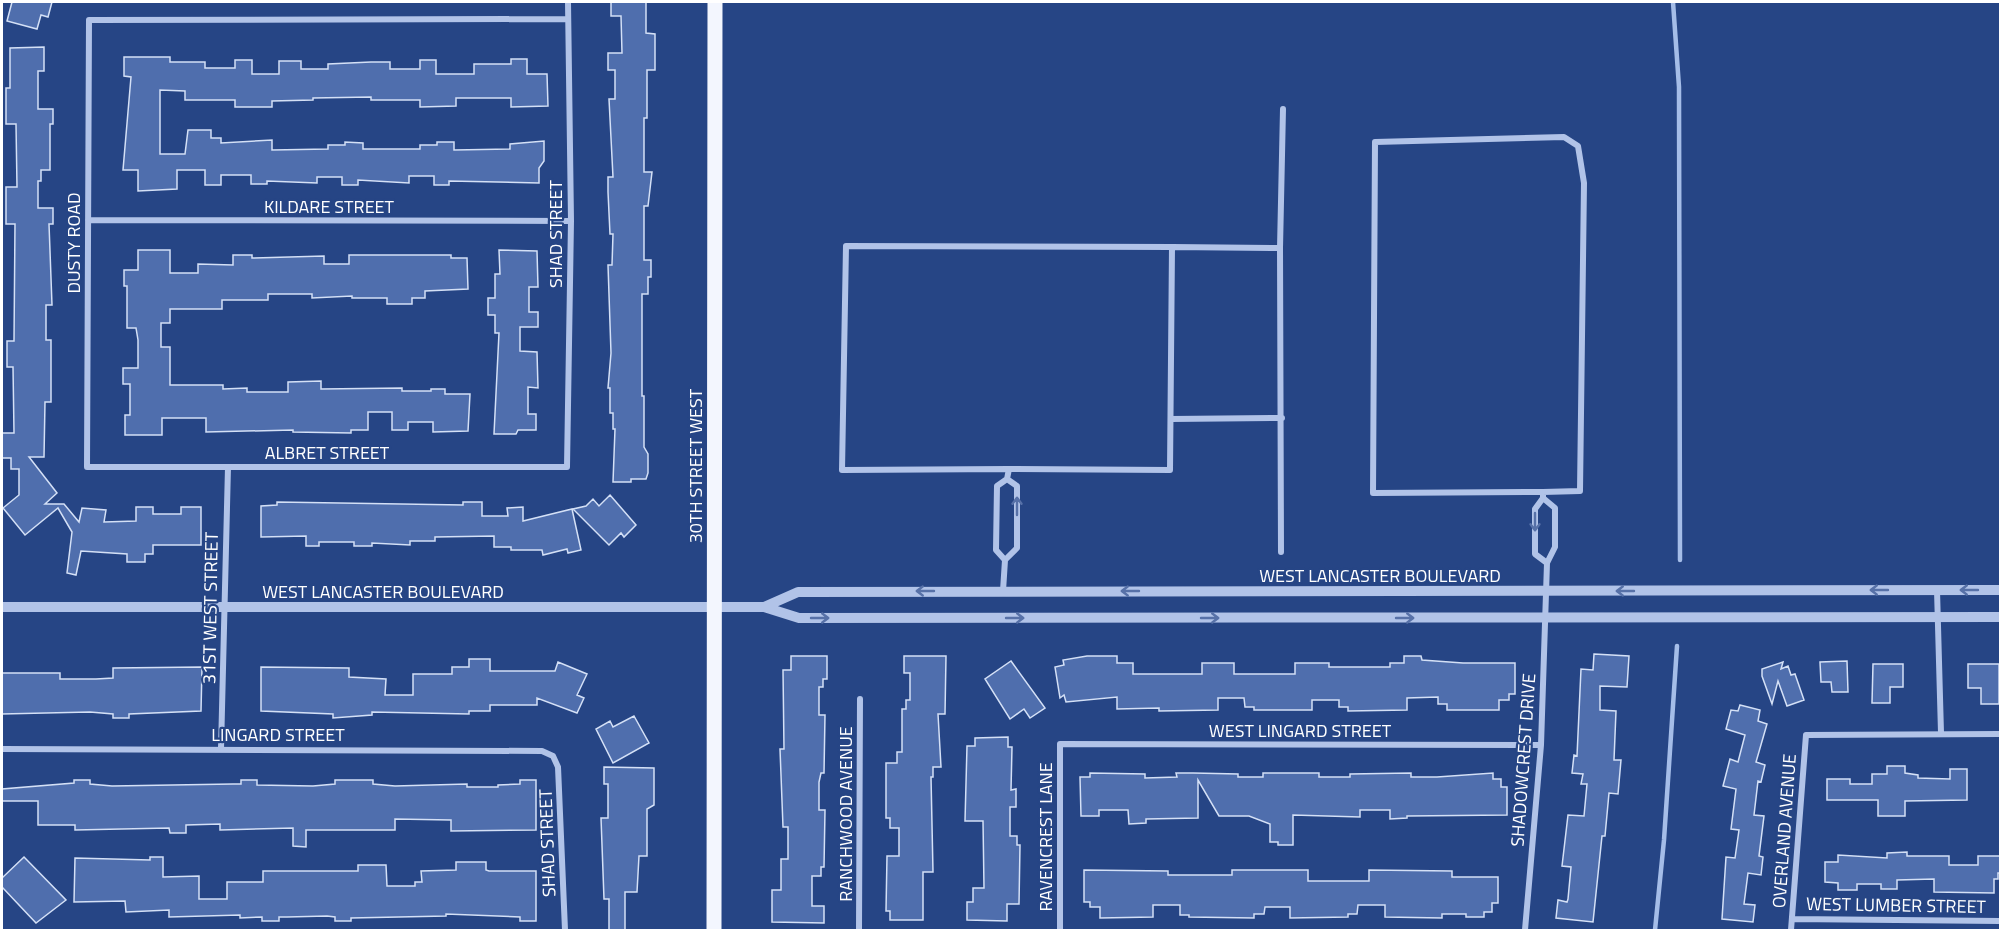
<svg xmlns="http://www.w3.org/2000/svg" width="2002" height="932" font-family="'Titillium Web',sans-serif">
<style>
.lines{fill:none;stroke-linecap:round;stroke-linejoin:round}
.stream{stroke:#a5bde8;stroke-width:4.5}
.building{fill:#4f6ead;stroke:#d4e0f6;stroke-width:1.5}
.minor{stroke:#b1c3e8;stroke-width:6}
.tertiary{stroke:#b1c3e8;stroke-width:10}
.primary{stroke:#f3f6fe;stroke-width:15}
.oneway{stroke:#5771a8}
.labels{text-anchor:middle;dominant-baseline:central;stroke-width:4.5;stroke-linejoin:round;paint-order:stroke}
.street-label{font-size:18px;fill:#fff;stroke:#264585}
</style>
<rect width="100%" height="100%" fill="#264585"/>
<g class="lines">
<path class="stream" d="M1673,2L1679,87L1680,560
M1655,930L1664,840L1677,646"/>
</g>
<path class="building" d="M12,2H52L48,17L41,15L37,29L7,21Z
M611,2H646V33L655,34V70H647V118H644V172H652L648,206H644V260H651V277H648V294H642V396H644V447L648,454V473L646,479H631V482H613L615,429H613V413H610V388H608L611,353L608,265H612L613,234H610L608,192V177H613L609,99H615V70H608V53H622L621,16H611Z
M44,47V71H38V109H53V124H50V170H41V181H38V208H53V224H49L52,305H46V340H51V402H45L44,457H29L57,493L45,504H64L79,522L82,508L106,510L104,522L136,521V507H153V514H181V507H201V545H153V554H145V562H127V554L81,551L76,575L67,573L72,532L58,508L25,535L3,508L19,495V469H11V458H2V433H14L13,367H7V341H14L15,224H6V187H17L16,124H6V88H10V48Z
M124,57H170V62H205V68H235V60H252V74H279V61H301V69H328V64L371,62H390V69H420V60H436V74H474V64H511V59H527V74H547L548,106L511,107V98H456V106L420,107V100H371V97L313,98V100L272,101V107H235V100H185V91L160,90V154H185L188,130H211V138H221V143L272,140V150L328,149V145H345V142L363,143V149H420V145H437V142H454V150L510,149V144L544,141V161L539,168V183L449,181V185H434V176H409V183L358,180V185H342V177H317V183L267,181V184H251V175H221V185H205V170H177V189L138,191V170H123L131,77L124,76Z
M138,250H170V273H198V264L233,265V255H252V258L324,256V264H349V255H451V258H467L468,289L425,291V298H412V304H387V298H352V296L312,298V294H268V300H222V309H170V323H161V347H170V385H223V389L247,388V392H288V382L321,381V389L402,388V391H431V389H445V394H470L468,431L433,432V422H408V430H392V412H368V430H351V433L293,432V430L206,432V418H162V435H125V415H130V384H123V368H138V340L136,328H127V286H124V270H138Z
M499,250L537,251L538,287H529V312H538V327H520V351L537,352L538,388L528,387V414H536V430H518L516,434H494L499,333H495V315H488V298H495V274H500Z
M610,495L636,525L624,537L621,533L609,545L573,509L586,506L593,499L599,506Z
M277,502L463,505V502H482V516H508L507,508L523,507V521L572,509L581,550L568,553L567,549L543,555L542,550H511V547H494V536L435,537V541H410V545L372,543V546H354V542H319V546H306V536L261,537V506L277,505Z
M1594,654L1629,656L1627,687L1600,686V710L1616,711L1614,760H1621L1618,794L1609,793L1605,836H1602L1593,922L1556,918L1558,900L1567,902L1568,899L1571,867L1562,866L1568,815L1584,816L1587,784H1581L1583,774L1572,773L1574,755L1577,756L1581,669L1593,670Z
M791,656H827V679H823V687H819V715H825L824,773H821L819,782V810H825L824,867H821V876H812V906H824V923L772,922V890H781V859H788V827H783L780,749H784L783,670H791Z
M904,656H946L945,714H938L941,767H933V777H931L933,872H923V920H890V911H886L887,856H899V828H890V818H886V763H897V752H902V709H906V700H910V673H904Z
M1087,656H1117V663H1133V674H1202V663H1234V674H1295V663H1329V667H1390V663H1404V656H1421L1422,660L1463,663H1515V694H1509V700H1499V710H1447V704H1438V697L1407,698V710L1348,711V707H1339V700H1312V710H1254V707H1245L1244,698H1218V710L1159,711V708L1117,709V697L1066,702L1064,695L1060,698L1055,667L1064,665L1063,660Z
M469,659H490V671H555L558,662L587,674L577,695L584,698L577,713L537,698V705H490V711H469V714L372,712V715L333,718V714L261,711V667L349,668V677L386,679L385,695H413V674H452V667H469Z
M1011,661L1045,708L1030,718L1024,709L1010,719L985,679Z
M1847,661L1848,692H1832L1831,682H1821L1820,662Z
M1783,662L1781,669L1788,666L1791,675L1795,674L1804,700L1787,706L1778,681L1772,704L1762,676V669Z
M1873,664H1903V687H1890V703H1872Z
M1968,664H1999V704H1981V688H1968Z
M202,667L201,711L129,714V718H113V714L90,712L2,714V673H60V679H96L113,678V668Z
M1740,705L1760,710L1758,721L1767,724L1756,762L1765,765L1761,782L1758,781L1754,815L1764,816L1759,856L1763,857L1761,875L1748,873L1744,904L1755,905L1753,922L1722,919L1726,857L1735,858L1739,830L1731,829L1736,789L1723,786L1730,759L1738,762L1745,735L1726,729L1731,710L1738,711Z
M634,716L649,743L613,763L596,729L610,721L613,727Z
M1008,737V747H1012L1011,790L1016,789V807H1010V836H1017V845H1020L1019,904H1007V921L967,920V902H973V888H984L983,821H965L967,746H975V738Z
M1887,766H1905V773L1918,775V778L1950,779V769H1967V800L1905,801V816H1878V800H1827V779H1850V784H1872V774H1887Z
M604,767L654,768V805L647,809V856H639L637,892H625V930H609V899H604L601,818H608V784H604Z
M1090,773L1145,774V778L1177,777L1176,773H1193L1238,774V777H1263V773H1319V777H1350V774L1411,773V777H1437L1493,773V779H1501V787H1507V815L1407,816V818L1390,819V810H1360V817L1293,815V845H1278V842H1270V824L1249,816H1219L1198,780V818L1146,819V823L1129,824L1128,810H1099V816H1081L1080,777H1090Z
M74,780H90V784L112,786L233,784H241V780H257V785L313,786L335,784V780H373V784L395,786L467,784V787H498V785L520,784V780H536V830L451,831V820L395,819V830H306V847L293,846V828L220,830V824L186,825V833H170L169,828L75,830V825H38V801H2V789L74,783Z
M1907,852V856H1949V865H1978V856H2001V873H1998V879H1994V893L1934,892V879L1897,880V889H1881V884H1857V890H1838V883L1825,882V862H1838V855L1887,858V853Z
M24,857L66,900L36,923L2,887V878Z
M150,857H163V877L199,876V899H227V882H263V871H358V865H386L387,886H415V882H422L421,871L456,870V862H486V870L489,871H536V921H520V917L446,914V916L351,918V921H335V917L327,916L287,917H279V921H262V917L240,918V915L169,917V910L126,912L125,901L74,902L75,858L150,860Z
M1084,870L1168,871V875H1232V870H1308V881H1369V870L1452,871V877H1498V903H1492V912H1484V917H1466V914H1442V918L1385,917V905H1358L1357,914H1348V917L1290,918V907H1265L1264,914H1254V918L1189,917V915H1180V905H1153V917L1100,918V907H1090V902H1084Z"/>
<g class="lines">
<path class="minor" d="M568,2L571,221L567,467H87L89,20L568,19
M88,220L571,221
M1172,247L1280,248
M1171,419L1282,418
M1007,479L1009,469L1170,470L1172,247L846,246L842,470L1009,469
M1543,492L1373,493L1375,142L1564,137L1578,146L1584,183L1580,491L1543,492V498
M1281,552L1280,248L1283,109
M1937,590L1941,733
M1003,591L1005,560L1017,548V486L1007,479L997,486L996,550L1005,560
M2,749L542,751L553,756L558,767L565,930
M221,749L228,467
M1792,919L2000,921
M859,930L860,699
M1060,930V744L1541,745
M1525,930L1541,745L1547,563L1555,547V508L1543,498L1535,509V554L1547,563
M1791,930L1806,735L2000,734"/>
<path class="tertiary" d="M2,607H764L799,618L2000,617
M764,607L798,592L2000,590"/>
<path class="primary" d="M714,930L715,2"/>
</g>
<defs><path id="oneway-shaft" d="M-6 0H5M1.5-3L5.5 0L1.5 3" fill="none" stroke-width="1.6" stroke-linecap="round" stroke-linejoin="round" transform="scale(1.5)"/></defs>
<g class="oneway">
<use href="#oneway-shaft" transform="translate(1017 506) rotate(-90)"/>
<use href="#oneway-shaft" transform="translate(1535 522) rotate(90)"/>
<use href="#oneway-shaft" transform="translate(1879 590) rotate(180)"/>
<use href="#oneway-shaft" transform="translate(1969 590) rotate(-180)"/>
<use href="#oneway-shaft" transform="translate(925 591) rotate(180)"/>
<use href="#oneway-shaft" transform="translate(1130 591) rotate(-180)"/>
<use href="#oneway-shaft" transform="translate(1625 591) rotate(180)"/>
<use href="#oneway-shaft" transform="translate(820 618)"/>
<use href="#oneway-shaft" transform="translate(1015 618)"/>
<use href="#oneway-shaft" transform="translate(1210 618)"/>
<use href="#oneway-shaft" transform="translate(1405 618)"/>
</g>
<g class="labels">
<g class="street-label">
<text x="329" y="206">KILDARE STREET</text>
<text transform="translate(555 234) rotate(-90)">SHAD STREET</text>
<text transform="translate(73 243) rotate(-90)">DUSTY ROAD</text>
<text x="327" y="452">ALBRET STREET</text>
<text transform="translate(695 466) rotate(-90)">30TH STREET WEST</text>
<text x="1380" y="575">WEST LANCASTER BOULEVARD</text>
<text x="383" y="591">WEST LANCASTER BOULEVARD</text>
<text transform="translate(210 608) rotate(-89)">31ST WEST STREET</text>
<text x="1300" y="730">WEST LINGARD STREET</text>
<text x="278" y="734">LINGARD STREET</text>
<text transform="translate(1523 760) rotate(-86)">SHADOWCREST DRIVE</text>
<text transform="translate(845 814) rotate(-90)">RANCHWOOD AVENUE</text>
<text transform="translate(1784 831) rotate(-86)">OVERLAND AVENUE</text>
<text transform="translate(1045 837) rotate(-90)">RAVENCREST LANE</text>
<text transform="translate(547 843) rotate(-92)">SHAD STREET</text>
<text transform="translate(1896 905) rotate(1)">WEST LUMBER STREET</text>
</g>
</g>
<rect width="2002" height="932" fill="none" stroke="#ffffff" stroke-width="6"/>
</svg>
